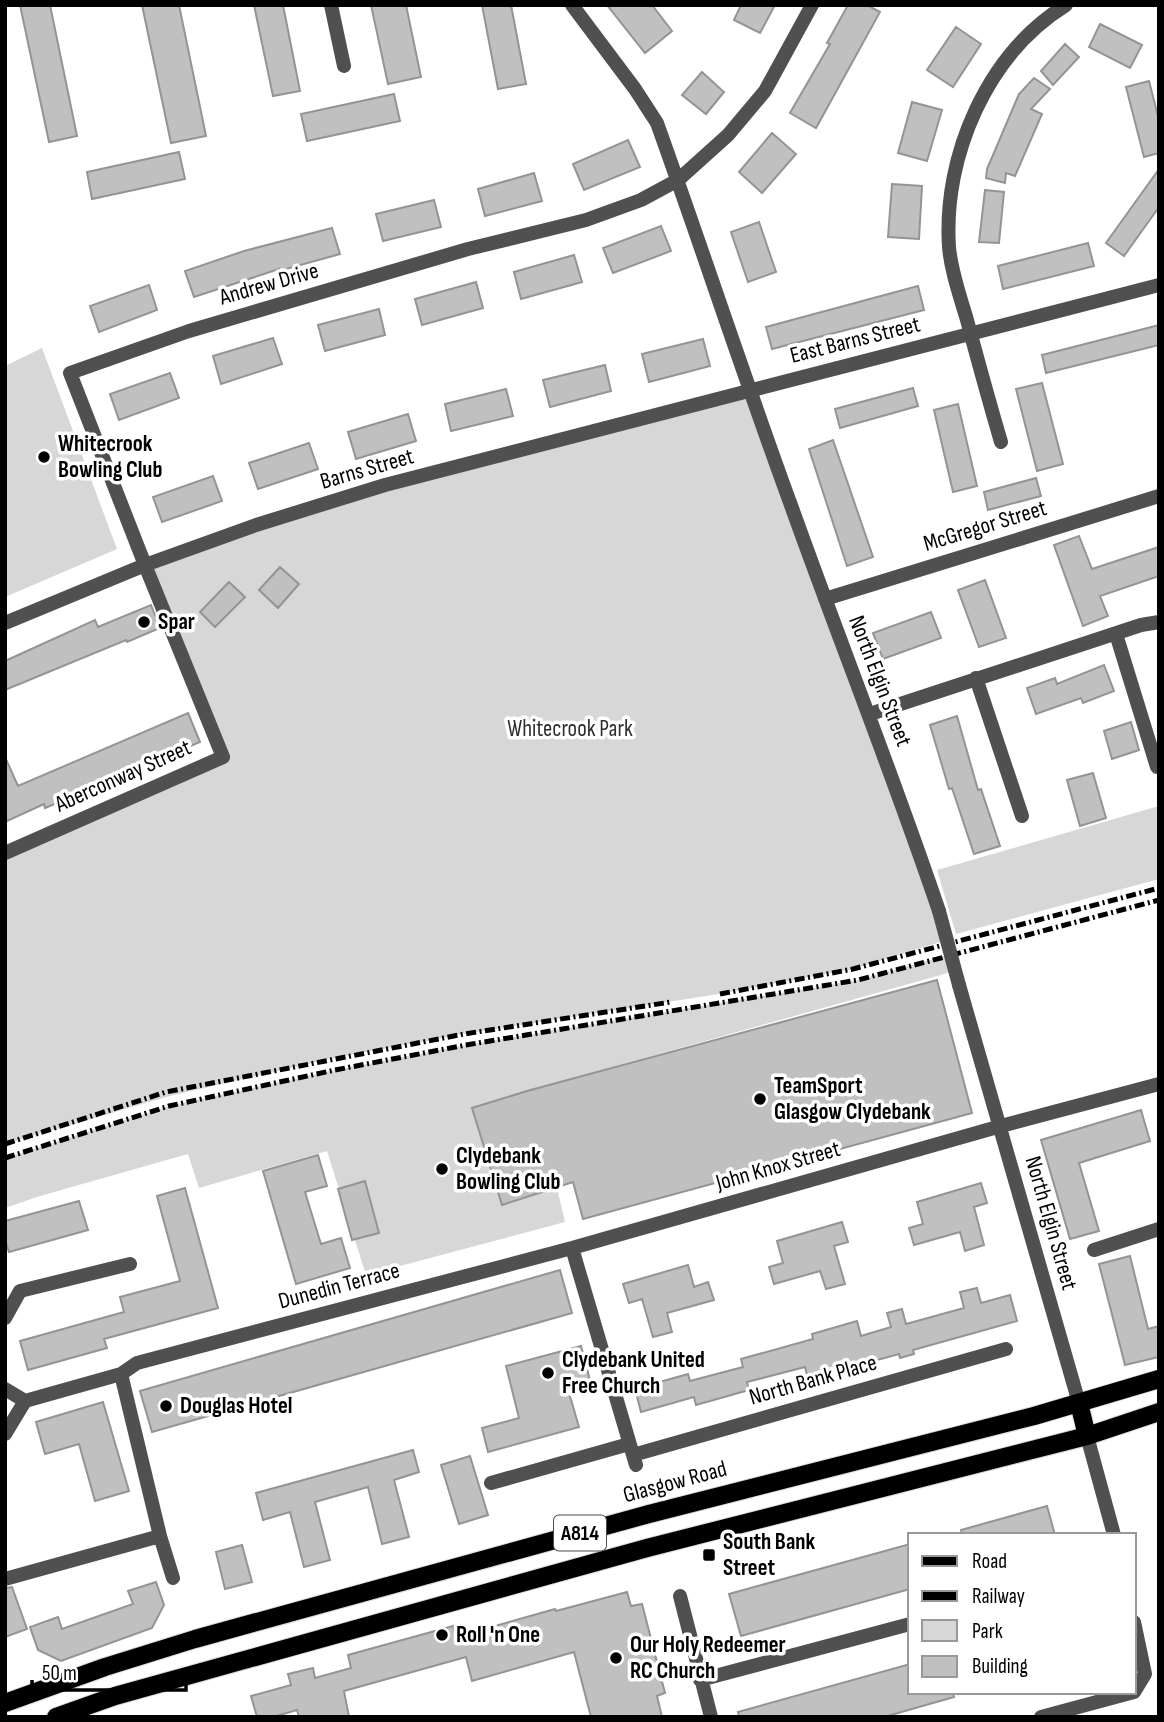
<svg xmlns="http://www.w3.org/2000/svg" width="1164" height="1722" font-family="'Sofia Sans Condensed',sans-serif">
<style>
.green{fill:#d7d7d7}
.building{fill:#c0c0c0;stroke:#949494;stroke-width:2}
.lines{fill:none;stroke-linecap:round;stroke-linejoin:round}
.primary-casing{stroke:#dbdbdb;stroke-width:20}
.street{stroke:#505050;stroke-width:14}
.primary{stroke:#000;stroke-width:18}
.rail{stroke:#000;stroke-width:5;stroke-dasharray:10 3.5 2 3.5;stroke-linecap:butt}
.street-bridge{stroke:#505050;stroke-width:14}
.poi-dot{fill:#000;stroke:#fff;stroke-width:2.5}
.labels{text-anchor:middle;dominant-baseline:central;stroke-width:7;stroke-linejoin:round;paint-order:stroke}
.shield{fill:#fff;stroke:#4c4c4c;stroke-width:2}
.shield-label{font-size:21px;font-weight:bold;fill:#000}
.street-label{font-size:23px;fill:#000;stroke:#fff}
.poi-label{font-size:23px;font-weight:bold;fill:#000;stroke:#fff;text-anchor:start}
.park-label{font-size:23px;fill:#2e2e2e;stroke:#fff}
</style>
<rect width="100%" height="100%" fill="#fff"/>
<path class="green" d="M42,348L117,549L5,597V366Z
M751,390L947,940L853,969L725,993L464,1034L334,1058L170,1096L5,1144V853L223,756L145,565L256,525Z
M1159,806V879L956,934L937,870Z
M951,954L955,971L527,1091L557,1188L565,1222L366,1275L327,1151L199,1188L188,1154L40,1196L5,1208V1158L169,1106L335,1070L466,1045L858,980Z"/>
<path class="building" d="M20,5H50L77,136L49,142Z
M142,5H179L206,136L171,143Z
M254,5H283L300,91L273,96Z
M371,5H406L421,77L388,84Z
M482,5H511L526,84L498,89Z
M607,5H652L672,31L645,53Z
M741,5H775L760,33L734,20Z
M848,5H867L880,12L816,128L790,113L830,44L827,43Z
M1100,24L1142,45L1130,68L1089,47Z
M956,27L981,44L953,87L927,70Z
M1065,44L1079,57L1053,85L1041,71Z
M702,72L724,92L706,114L682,95Z
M1034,78L1050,89L1031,109L1042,114L1015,176L1006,173L1005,183L986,178L987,169L1019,94Z
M1149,81L1159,120V153L1144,157L1126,87Z
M394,94L400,121L307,141L301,114Z
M912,102L942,110L927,161L898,153Z
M772,133L796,154L762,193L739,172Z
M628,140L640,167L584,190L573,164Z
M179,152L185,179L92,199L87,172Z
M1159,169V207L1124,256L1106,243Z
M534,173L542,201L485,216L478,189Z
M892,184L922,186L919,239L888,237Z
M985,190L1004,192L999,243L979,242Z
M434,200L441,227L383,241L376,214Z
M759,222L776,272L748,282L731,232Z
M661,226L671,251L613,273L603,248Z
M332,228L340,254L279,271V269L194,297L185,271L244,251Z
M1088,243L1094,266L1003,289L998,266Z
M574,255L582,282L521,299L514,272Z
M476,282L483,308L422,325L415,299Z
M149,285L157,310L99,332L90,306Z
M918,286L924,310L772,349L766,327Z
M379,309L385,335L325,351L318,325Z
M1159,325V345L1046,373L1042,355Z
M273,338L282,364L221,384L213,356Z
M703,339L710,366L649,382L642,354Z
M605,365L611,391L550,407L543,380Z
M170,373L179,398L119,420L110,394Z
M1042,383L1063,464L1037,471L1016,389Z
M913,388L918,406L840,428L835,409Z
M506,389L513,416L451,431L445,404Z
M958,404L977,486L953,492L934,410Z
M408,414L416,441L356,459L348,432Z
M833,440L873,557L847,566L809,449Z
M309,443L318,469L258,489L249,463Z
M213,476L222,501L162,522L153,497Z
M1036,478L1041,496L988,510L984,492Z
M1079,536L1092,569L1159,547V576L1100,596L1108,616L1083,626L1054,545Z
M280,567L299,584L278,608L259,590Z
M985,580L1006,638L979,647L958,590Z
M229,582L245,597L215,627L200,612Z
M151,605L160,628L127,642L126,640L5,690V661L95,620L98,627Z
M931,612L941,638L883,659L873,633Z
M1104,665L1114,691L1083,703L1081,698L1036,714L1027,688L1055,678L1057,684Z
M188,713L200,742L45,808L44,804L5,822V757L18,786Z
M957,716L978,790L981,789L1000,846L974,854L952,788L949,789L930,725Z
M1131,722L1139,750L1112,759L1104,731Z
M1093,773L1106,818L1080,826L1067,780Z
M937,980L972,1113L583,1219L573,1182L502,1205L472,1108L527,1091Z
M1141,1110L1150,1141L1079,1163L1099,1231L1070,1239L1041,1140Z
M318,1155L327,1186L305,1192L321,1244L341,1238L350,1268L296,1284L263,1171Z
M365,1181L379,1233L352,1240L338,1189Z
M981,1183L987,1203L974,1207L984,1245L965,1251L960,1232L914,1245L909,1228L923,1224L917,1202Z
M185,1188L218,1308L104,1339L107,1348L28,1370L20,1341L124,1312L120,1297L180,1281L157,1196Z
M79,1201L88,1230L9,1252L5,1240V1221Z
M842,1222L848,1242L834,1246L845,1284L826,1289L820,1271L774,1284L769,1267L783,1263L777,1241Z
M1130,1256L1148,1329L1159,1326V1357L1125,1365L1099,1264Z
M688,1265L694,1287L708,1282L714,1300L667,1313L672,1332L653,1337L642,1299L629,1303L623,1284Z
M560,1270L572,1313L152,1432L140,1391Z
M977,1288L981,1303L1010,1295L1017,1321L913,1350L914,1354L900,1358L899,1354L808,1379L805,1367L747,1382L749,1390L696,1405L694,1397L641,1412L635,1389L688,1374L690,1381L743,1367L741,1359L813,1339L812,1334L857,1321L861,1336L891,1327L887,1313L902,1309L906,1324L964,1308L960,1292Z
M581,1346L590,1380L567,1386L579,1427L488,1452L482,1428L519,1418L506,1366Z
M103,1402L129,1491L95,1501L79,1444L45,1454L36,1422Z
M413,1450L419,1472L394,1480L409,1537L382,1544L368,1487L315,1502L330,1560L304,1567L290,1512L263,1520L256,1493Z
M470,1456L488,1515L459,1524L441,1465Z
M1047,1506L1055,1535H962L961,1530Z
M910,1544V1589L741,1636L729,1594Z
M242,1545L252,1582L225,1589L216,1552Z
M156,1582L164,1605L152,1628L61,1661L38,1650L30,1627L58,1617L62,1629L133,1604L128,1591Z
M12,1587L27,1629L5,1637V1588Z
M627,1592L631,1606L642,1604L665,1693L657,1696L662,1717H591L574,1652L472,1681L466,1657L344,1691L349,1717H299L297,1710L273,1717H257L251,1696L291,1685L288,1674L313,1668L315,1678L351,1668L348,1655L453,1626L456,1637L555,1609L556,1611Z
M910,1664V1692H953L954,1697L884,1717H739L738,1712Z"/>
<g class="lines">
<defs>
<path id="primary" d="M1079,1403L1087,1436
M5,1703L105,1667L195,1639L649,1514L1034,1416L1159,1379
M56,1717L115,1696L647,1548L1087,1436L1159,1412"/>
</defs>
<use href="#primary" class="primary-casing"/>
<path class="street" d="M331,5L344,66
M572,5L635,89L657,123C703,251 745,380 792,508C840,642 893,775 939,911
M1001,442C989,401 978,361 967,320C960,296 951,271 949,247C943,156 987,54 1066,5
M825,599L1159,496
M5,623L145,565L256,525L385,485L1159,285
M1116,634L1157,767
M976,678L1022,816
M870,714L1141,625L1159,622
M5,853L223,757L145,565L70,373L189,331L468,249L586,220L641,200L678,180L728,135L765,91L812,5
M959,985L1079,1403
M572,1248L636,1465
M1094,1250L1159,1229
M5,1318L20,1291L130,1264
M121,1374L160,1536L173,1578
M5,1389L25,1401L121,1374L137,1363L572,1248L1001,1126L1159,1084
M5,1434L25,1401
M1087,1436L1114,1535
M633,1455L1006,1349
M491,1483L629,1444
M5,1579L160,1536
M680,1596L711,1717
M1134,1622L1145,1674L1134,1692
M700,1680L910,1624
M1041,1717L1134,1692"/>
<use href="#primary" class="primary"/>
<path class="rail" d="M720,994L853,969L1159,888
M5,1144L166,1092L464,1034L671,1002
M5,1158L169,1106L335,1070L466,1045L858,980L1159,900"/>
<path class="street-bridge" d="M939,911L959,985"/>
</g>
<g class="poi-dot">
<circle cx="44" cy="457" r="7"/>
<circle cx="144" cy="622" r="7"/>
<circle cx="760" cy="1099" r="7"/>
<circle cx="442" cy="1169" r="7"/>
<circle cx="548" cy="1373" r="7"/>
<circle cx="166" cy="1406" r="7"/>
<rect x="702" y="1548" width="14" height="14" rx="3.5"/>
<circle cx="442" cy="1635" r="7"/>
<circle cx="616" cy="1658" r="7"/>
</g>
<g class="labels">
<rect class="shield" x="554" y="1515.5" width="52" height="35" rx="5"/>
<g class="shield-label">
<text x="580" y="1533">A814</text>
</g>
<g class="street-label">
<text transform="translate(269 284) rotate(-16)">Andrew Drive</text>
<text transform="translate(855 340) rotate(-14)">East Barns Street</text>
<text transform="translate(367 469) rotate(-16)">Barns Street</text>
<text transform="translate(985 526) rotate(-17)">McGregor Street</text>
<text transform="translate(880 681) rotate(69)">North Elgin Street</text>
<text transform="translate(123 776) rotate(-24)">Aberconway Street</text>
<text transform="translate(778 1166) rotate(-16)">John Knox Street</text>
<text transform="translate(1051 1223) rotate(74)">North Elgin Street</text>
<text transform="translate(339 1286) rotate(-15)">Dunedin Terrace</text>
<text transform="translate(813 1380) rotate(-16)">North Bank Place</text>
<text transform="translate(675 1482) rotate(-15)">Glasgow Road</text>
</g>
<g class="poi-label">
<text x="58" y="444">Whitecrook<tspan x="58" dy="26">Bowling Club</tspan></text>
<text x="158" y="622">Spar</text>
<text x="774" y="1086">TeamSport<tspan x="774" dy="26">Glasgow Clydebank</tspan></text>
<text x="456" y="1156">Clydebank<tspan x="456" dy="26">Bowling Club</tspan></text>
<text x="562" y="1360">Clydebank United<tspan x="562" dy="26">Free Church</tspan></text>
<text x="180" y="1406">Douglas Hotel</text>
<text x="723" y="1542">South Bank<tspan x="723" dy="26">Street</tspan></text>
<text x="456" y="1635">Roll 'n One</text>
<text x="630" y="1645">Our Holy Redeemer<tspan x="630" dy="26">RC Church</tspan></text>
</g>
<g class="park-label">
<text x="570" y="729">Whitecrook Park</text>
</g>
</g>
<rect width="1164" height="1722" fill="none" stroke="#000000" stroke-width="14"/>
<rect x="908" y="1533" width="228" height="161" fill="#ffffff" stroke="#999999" stroke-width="2"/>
<rect x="922" y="1556" width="35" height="10" fill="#000000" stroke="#999999" stroke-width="2"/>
<text x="972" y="1568" font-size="21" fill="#000000">Road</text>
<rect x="922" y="1591" width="35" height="10" fill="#000000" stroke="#999999" stroke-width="2"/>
<text x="972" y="1603" font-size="21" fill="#000000">Railway</text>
<rect x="922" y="1620" width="35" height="21" fill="#d7d7d7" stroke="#999999" stroke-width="2"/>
<text x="972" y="1638" font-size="21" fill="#000000">Park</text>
<rect x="922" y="1656" width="35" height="21" fill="#c0c0c0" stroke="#999999" stroke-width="2"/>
<text x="972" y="1673" font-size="21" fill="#000000">Building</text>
<path d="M32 1680v10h154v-10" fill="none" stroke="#000000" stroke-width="3.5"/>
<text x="42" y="1680" font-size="21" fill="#000000" stroke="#ffffff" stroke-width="5" paint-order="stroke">50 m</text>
</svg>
